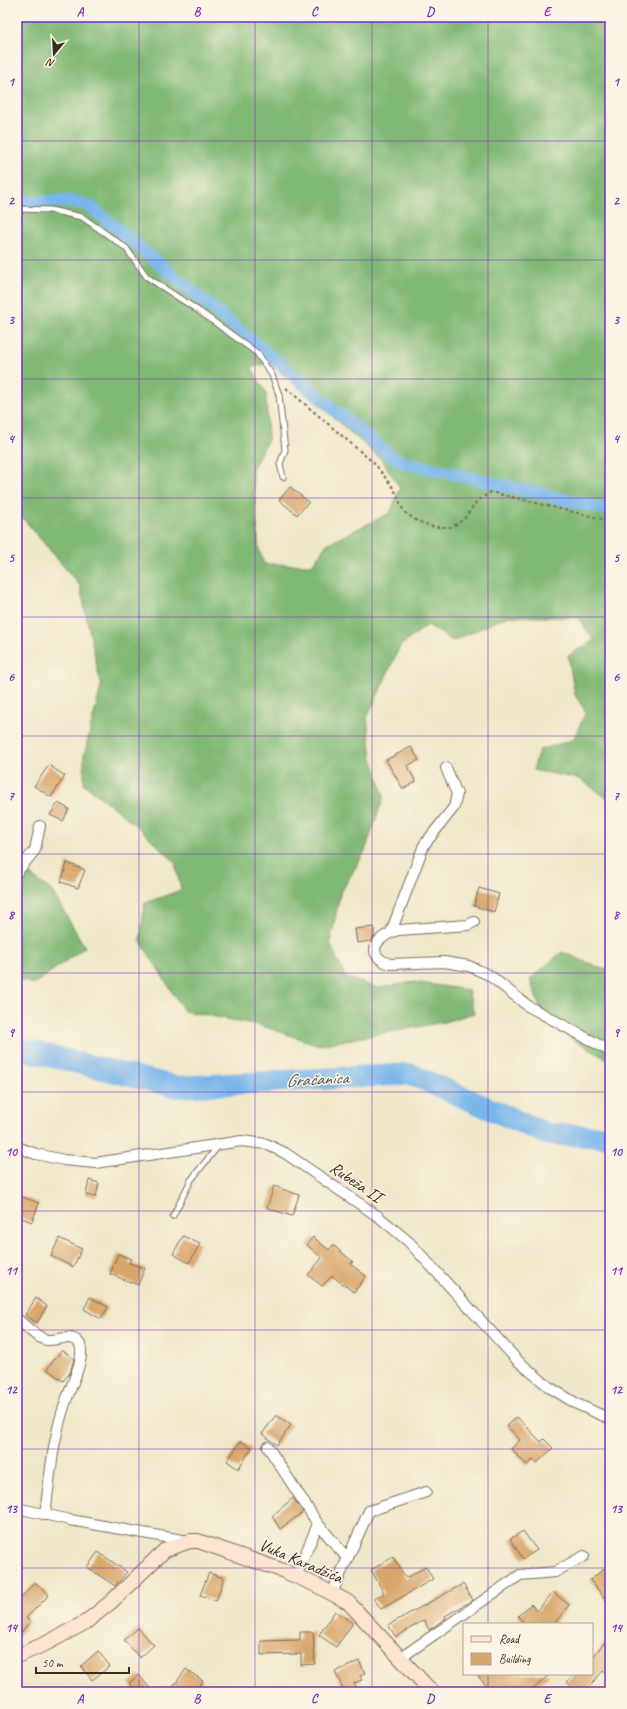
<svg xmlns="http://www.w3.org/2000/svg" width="627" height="1709" font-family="Caveat,sans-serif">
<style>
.forest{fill:#80b875;stroke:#5e714a;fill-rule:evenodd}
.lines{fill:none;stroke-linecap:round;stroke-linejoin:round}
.canal{stroke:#77b5ea;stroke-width:13}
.river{stroke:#77b5ea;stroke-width:22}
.building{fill:#d8a66a}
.lane-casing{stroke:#7a6c5a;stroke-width:7}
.street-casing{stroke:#7a6c5a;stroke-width:12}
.secondary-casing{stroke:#7a6c5a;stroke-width:16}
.path{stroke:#7a6c5a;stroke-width:2;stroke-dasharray:3 3;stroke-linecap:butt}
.lane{stroke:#fff;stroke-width:5}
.street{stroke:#fff;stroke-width:10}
.secondary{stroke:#fde4d1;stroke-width:14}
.grid{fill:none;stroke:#7b2cbf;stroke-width:1;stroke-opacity:0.55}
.labels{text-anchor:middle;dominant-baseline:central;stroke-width:3;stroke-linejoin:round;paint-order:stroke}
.street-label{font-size:17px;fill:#3b2a1e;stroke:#fcf5e5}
.water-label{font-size:18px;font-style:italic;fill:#4d545b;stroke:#fcf5e5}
.neatline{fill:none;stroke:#7b2cbf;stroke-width:1.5}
.grid-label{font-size:13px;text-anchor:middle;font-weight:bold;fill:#7b2cbf}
</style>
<rect width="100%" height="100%" fill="#fcf5e5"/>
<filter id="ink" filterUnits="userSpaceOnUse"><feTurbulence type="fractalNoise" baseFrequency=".025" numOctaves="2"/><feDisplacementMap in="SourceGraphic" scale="8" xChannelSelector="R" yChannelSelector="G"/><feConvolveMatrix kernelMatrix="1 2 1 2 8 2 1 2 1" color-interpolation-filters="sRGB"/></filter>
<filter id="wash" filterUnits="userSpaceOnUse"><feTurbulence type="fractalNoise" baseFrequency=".012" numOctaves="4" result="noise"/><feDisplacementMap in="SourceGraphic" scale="16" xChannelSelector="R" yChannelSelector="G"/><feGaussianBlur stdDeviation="0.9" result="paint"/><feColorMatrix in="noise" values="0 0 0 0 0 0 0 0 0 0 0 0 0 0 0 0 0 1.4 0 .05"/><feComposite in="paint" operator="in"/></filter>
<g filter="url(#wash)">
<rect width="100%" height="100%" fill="#efe7c9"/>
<path class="forest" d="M17,17H610V800L580,779L533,770L539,750L573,740L586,712L575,695L568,656L594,640L578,618L508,616L453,641L428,625L400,646L367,718L372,758L384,796L365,851L340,894L330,943L345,977L378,988L414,982L468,990L474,1013L444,1022L319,1045L259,1025L184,1011L140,940L145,903L181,890L175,862L138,827L84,784V755L101,686L80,586L17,511ZM272,363L382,460L400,488L390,513L327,544L312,565L264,564L259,550L252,469L268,440L266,393L251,367Z
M17,866L51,890L85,947L34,984L17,979Z
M562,952L603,969L610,968V1061L545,1023L530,979Z"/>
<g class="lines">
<path class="canal" d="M17,200C41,206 68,195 91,207L389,455L402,462L610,510"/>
<path class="river" d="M17,1048L177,1087L410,1074L547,1134L610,1137"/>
</g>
<g id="blocks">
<path class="building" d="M290,487L309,502L297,515L279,500Z
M411,747L419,760L407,766L416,782L403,789L386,760Z
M49,765L65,776L51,797L34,786Z
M58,803L69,809L63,821L50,815Z
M67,863L85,870L78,888L61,882Z
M479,888L499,894L494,912L474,906Z
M374,927V936L371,941L357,943L355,929Z
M89,1180L99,1183L96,1197L86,1195Z
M274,1186L299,1195L292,1216L267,1208Z
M20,1196L39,1203L32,1222L17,1216V1203Z
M183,1236L200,1244L189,1263L173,1254Z
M313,1237L329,1250L333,1245L353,1262L350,1264L366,1276L354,1292L332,1276L322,1286L308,1275L322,1258L307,1245Z
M59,1238L82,1249L73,1267L51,1256Z
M118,1254L131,1259L129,1263L145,1268L138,1285L110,1274Z
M90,1297L108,1307L101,1319L84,1309Z
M36,1298L47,1306L37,1323L25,1315Z
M62,1350L74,1359L70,1373L63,1381L47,1369Z
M276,1415L291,1425L277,1445L262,1434Z
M517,1417L541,1442L544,1439L553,1448L537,1463L533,1460L527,1465L511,1449L520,1440L507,1426Z
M241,1441L252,1448L238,1469L227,1461Z
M293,1498L303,1512L280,1529L272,1516Z
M523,1531L537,1550L523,1559L510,1539Z
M98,1552L127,1572L115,1586L87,1567Z
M393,1557L406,1578L426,1567L433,1579L381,1609L374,1599L384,1593L371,1570Z
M605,1568L610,1575V1605L590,1580Z
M209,1573L224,1578L216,1601L200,1595Z
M35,1582L49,1595L26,1618L30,1621L17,1638V1602Z
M463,1584L473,1600L445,1616L446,1618L429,1630L424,1620L396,1637L388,1625Z
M553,1592L569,1605L554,1624H525L518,1616L531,1604L537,1611Z
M335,1611L353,1623L336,1647L319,1635Z
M138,1628L154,1645L140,1658L124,1640Z
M300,1632H313L315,1664L301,1665V1654L261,1655V1641L300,1640Z
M604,1643L610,1648V1677L603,1671L584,1692H578L567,1682L574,1674H592V1658Z
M98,1651L110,1666L92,1680L81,1666Z
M359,1661L365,1673L360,1676L362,1680L354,1683L357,1689L350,1692H345L335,1672Z
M186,1669L203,1681L195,1692H169Z
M476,1674H550L530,1692H492Z
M139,1675L153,1692H136L129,1683Z"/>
</g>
</g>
<g filter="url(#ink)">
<use href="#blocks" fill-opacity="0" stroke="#7a6c5a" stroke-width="1"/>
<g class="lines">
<defs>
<path id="lane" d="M17,209L50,210L82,217L126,248L147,277L199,311L257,353L272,375L279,395L285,450L280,464L283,477
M173,1216L191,1180L219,1145"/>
<path id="street" d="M17,872L35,850L40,826
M474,922L468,925L399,930C378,935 362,954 390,964L444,962L469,966L489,975L528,1006L610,1051
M391,932L424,845L454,807L457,794L446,768
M17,1147L36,1154L64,1160L95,1163L242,1141L266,1144L285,1153L379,1217L409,1242L518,1361L549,1387L577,1404L610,1419
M17,1319C26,1326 36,1338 47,1340C56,1341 71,1333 79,1343C87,1354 71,1386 67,1398C53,1435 50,1476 45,1515
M268,1447L318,1524L296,1576
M17,1508L70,1520L188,1541
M318,1524L348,1559
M332,1593L369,1511L426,1492
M399,1659L520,1575L555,1572L584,1556"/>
<path id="secondary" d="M17,1656L47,1643L86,1622L111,1602L165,1550L190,1541H198L284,1571L316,1585L348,1602L432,1692"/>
</defs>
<use href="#lane" class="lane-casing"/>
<use href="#street" class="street-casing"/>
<use href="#secondary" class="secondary-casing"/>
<path class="path" d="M286,388L375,464L394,489L404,512L417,521L434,527H452L464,519L477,501L491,492L610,521"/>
<use href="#lane" class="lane"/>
<use href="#street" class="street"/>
<use href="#secondary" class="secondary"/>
</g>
</g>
<path class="grid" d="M139,17V1692M255,17V1692M372,17V1692M488,17V1624M17,141H610M17,260H610M17,379H610M17,498H610M17,617H610M17,736H610M17,854H610M17,973H610M17,1092H610M17,1211H610M17,1330H610M17,1449H610M17,1568H610M488,1674V1692"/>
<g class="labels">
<g class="street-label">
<text transform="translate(356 1182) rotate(34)">Rubeža II</text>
<text transform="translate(301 1561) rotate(23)">Vuka Karadžića</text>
</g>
<g class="water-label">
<text transform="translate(317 1079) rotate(-3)">Gračanica</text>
</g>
</g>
<rect width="627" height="1709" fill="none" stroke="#fcf5e5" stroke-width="44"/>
<rect x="463" y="1623" width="130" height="52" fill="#fcf5e5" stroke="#afa495"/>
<rect x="471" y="1636" width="20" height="6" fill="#fde4d1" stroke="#afa495"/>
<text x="499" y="1643" font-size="12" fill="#3b2a1e">Road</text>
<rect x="471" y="1653" width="20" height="12" fill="#d8a66a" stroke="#afa495"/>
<text x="499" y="1663" font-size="12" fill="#3b2a1e">Building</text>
<g transform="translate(54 54) rotate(198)" stroke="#fcf5e5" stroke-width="3" paint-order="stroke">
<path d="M0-3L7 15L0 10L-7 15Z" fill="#3b2a1e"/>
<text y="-6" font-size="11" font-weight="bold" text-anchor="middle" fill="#3b2a1e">N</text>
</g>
<path d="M36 1667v6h93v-6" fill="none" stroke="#3b2a1e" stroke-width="2"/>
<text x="42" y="1667" font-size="12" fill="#3b2a1e" stroke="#fcf5e5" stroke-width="3" paint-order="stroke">50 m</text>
<rect x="22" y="22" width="583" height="1665" class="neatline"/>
<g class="grid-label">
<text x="80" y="16">A</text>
<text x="197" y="16">B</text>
<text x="314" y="16">C</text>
<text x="430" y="16">D</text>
<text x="547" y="16">E</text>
<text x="11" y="86">1</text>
<text x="616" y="86">1</text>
<text x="11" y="205">2</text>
<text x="616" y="205">2</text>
<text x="11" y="324">3</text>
<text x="616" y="324">3</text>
<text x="11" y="443">4</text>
<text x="616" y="443">4</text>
<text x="11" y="562">5</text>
<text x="616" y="562">5</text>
<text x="11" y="681">6</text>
<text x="616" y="681">6</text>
<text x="11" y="800">7</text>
<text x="616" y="800">7</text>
<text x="11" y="919">8</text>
<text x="616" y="919">8</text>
<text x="11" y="1037">9</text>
<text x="616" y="1037">9</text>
<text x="11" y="1156">10</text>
<text x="616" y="1156">10</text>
<text x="11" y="1275">11</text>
<text x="616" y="1275">11</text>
<text x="11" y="1394">12</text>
<text x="616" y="1394">12</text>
<text x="11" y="1513">13</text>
<text x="616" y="1513">13</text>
<text x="11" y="1632">14</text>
<text x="616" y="1632">14</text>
<text x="80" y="1703">A</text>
<text x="197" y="1703">B</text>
<text x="314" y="1703">C</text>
<text x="430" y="1703">D</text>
<text x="547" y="1703">E</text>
</g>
</svg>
